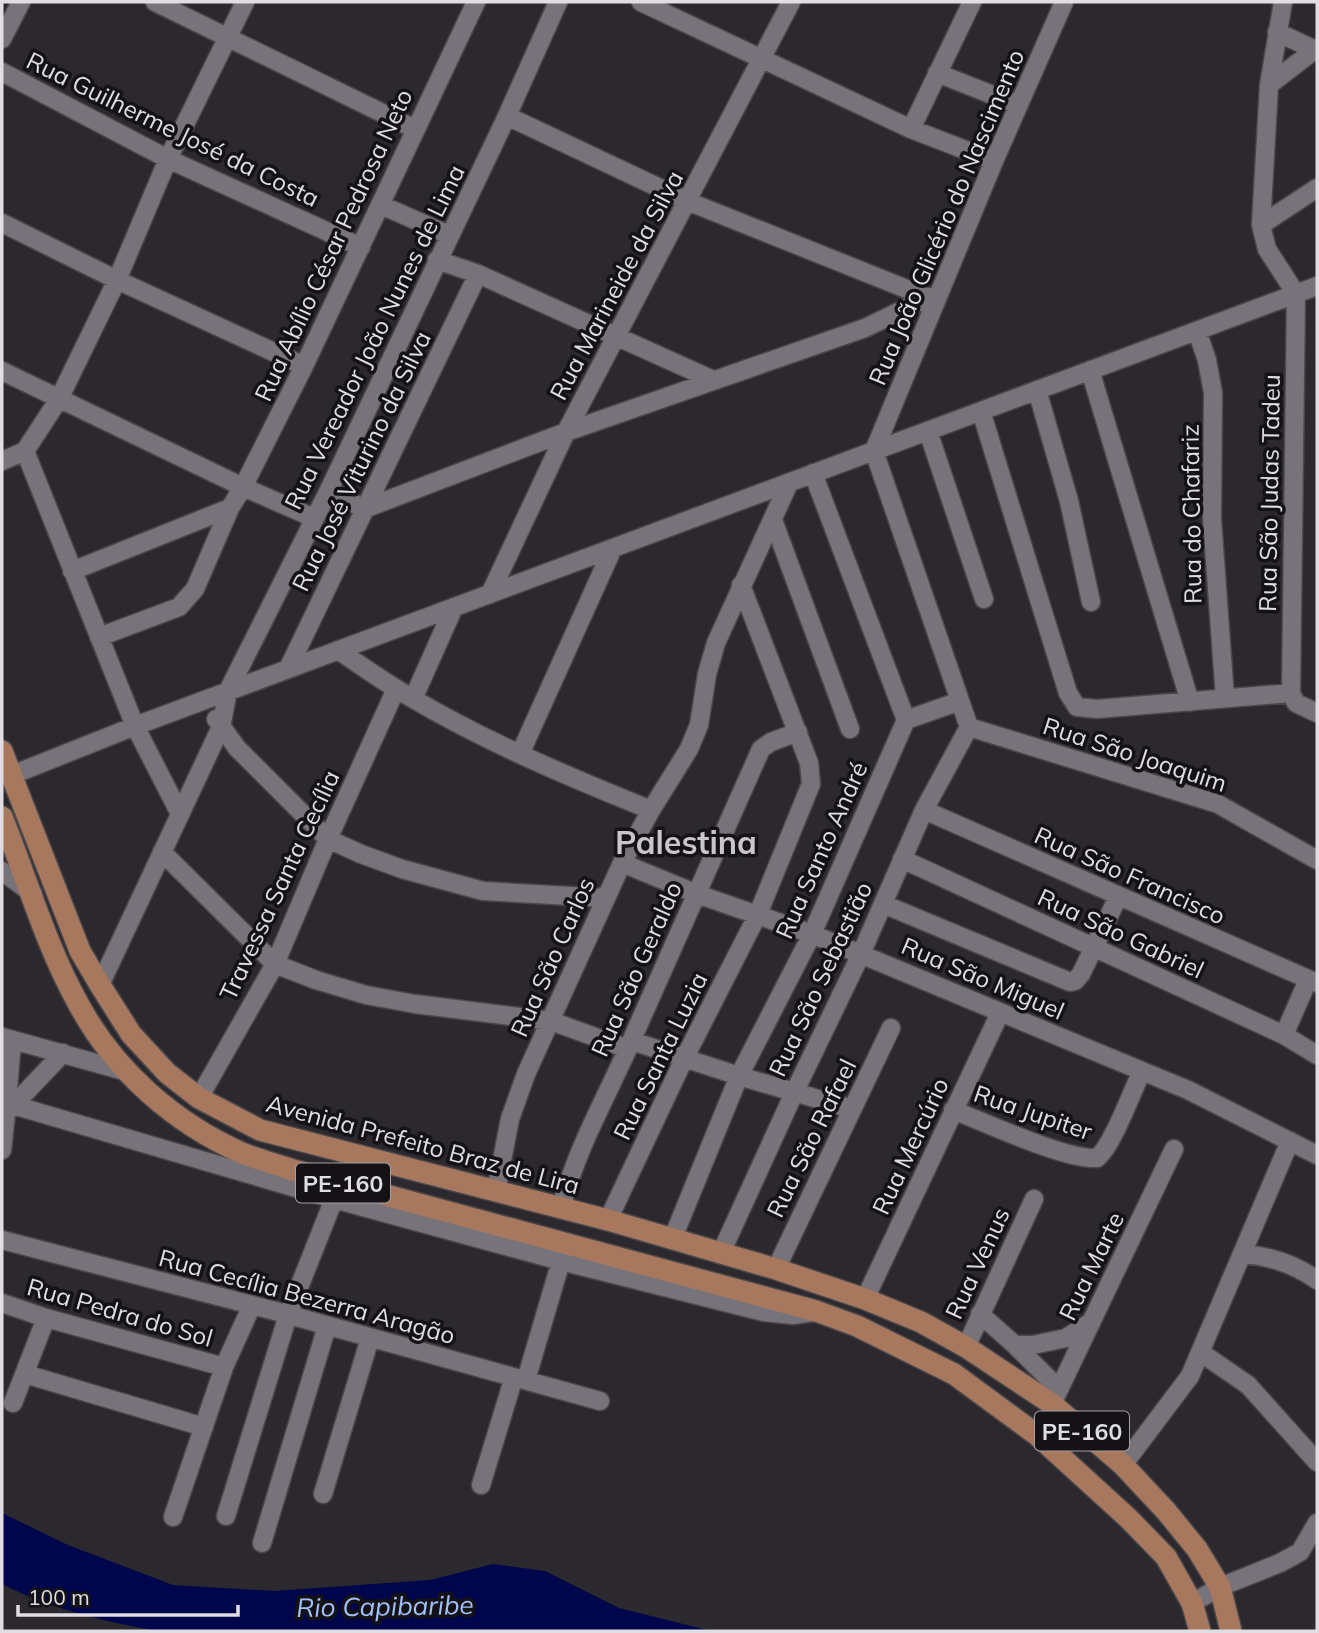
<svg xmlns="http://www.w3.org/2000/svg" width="1319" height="1633" font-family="Mulish,sans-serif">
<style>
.water{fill:#00064b}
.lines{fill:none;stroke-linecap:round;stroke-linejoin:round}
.minor-casing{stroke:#4a474b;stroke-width:21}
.major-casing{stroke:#4a474b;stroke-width:24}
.minor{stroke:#77737a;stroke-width:18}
.major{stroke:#a7785e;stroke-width:21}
.labels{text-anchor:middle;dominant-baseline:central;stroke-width:7;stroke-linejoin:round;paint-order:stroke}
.shield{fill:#141215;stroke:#a3a1a4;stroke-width:2}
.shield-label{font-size:23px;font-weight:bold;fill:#e0dee2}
.street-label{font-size:24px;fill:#e0dee2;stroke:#141215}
.water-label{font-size:26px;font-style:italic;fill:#a1c0fc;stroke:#141215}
.district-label{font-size:32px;font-weight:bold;fill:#c9c5cc;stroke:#141215}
</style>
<rect width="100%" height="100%" fill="#2c292e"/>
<path class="water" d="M2,1513L68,1545L173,1585L274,1591L430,1580L493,1564L545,1571L619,1608L711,1631H159C106,1622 50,1609 2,1584Z"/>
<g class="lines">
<defs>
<path id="minor" d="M155,2L415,129
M641,2L911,129L994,161
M1283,2L1269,85L1261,225L1267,249L1296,294L1291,693L1296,703L1317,713
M1277,32L1315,50
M2,39L21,2
M2,72L168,159L361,247
M937,73L1018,105
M1269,85L1317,48
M507,116L687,201L934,300
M911,129L972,2
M381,205L449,235
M2,223L117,280L304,366
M1261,225L1317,188
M437,260L478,274L713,380
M1197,331L1207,360L1213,393L1212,519L1225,698
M1090,370L1190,702
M2,371L243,487L314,518
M1037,390L1069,501L1091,602
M981,411L1068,693L1077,707L1097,709L1291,693
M928,431L984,599
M25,451L135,726L180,814
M2,461L25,451L59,399L117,280L168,159L245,2
M329,490L364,509L566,432L865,328L929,297
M773,520L850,729
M72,571L230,508
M490,594L566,432L791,2
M99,637L179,607L195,589L230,508L243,487L304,366L476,2
M338,650C362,666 385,683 410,697C486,742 569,777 651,810
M288,669L478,274
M413,699L454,607
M216,719L237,748L328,839L361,854L402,869L483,891L606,898
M906,720L960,701
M969,727L874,451L994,161L1064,2
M969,727L1218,804L1317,860
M520,754L613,548
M12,775L135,726L1317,286
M924,810L1317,983
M162,852L275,964L316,980L366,995L415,1004L551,1021L628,1049
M902,859L1284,1035L1317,1055
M622,863L697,894L812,934L1142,1071L1188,1090L1317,1155
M2,871L33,894
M883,904L1070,982L1075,981L1081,974L1118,897
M100,985L221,727L228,691L329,490L507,116L558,2
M1284,1035L1308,980
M2,1037L128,1072
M632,1041L739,1076L852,1109
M199,1098L275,964L328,839L396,689
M13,1105L334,1199L561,1261L764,1312L793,1315L814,1312
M953,1110C986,1123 1066,1160 1097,1158C1113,1145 1132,1091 1142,1071
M6,1113L12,1040
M2,1150L6,1113L63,1053
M496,1191L510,1119L526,1074L622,863L651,810L689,749L699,725L707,674L716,643L789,483
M561,1209C576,1148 608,1095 633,1037C676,941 718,845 761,749L771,742L798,732
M608,1220L684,1059L758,914L811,784L809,763L741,585
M2,1240L275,1311L600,1401
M672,1240L739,1076L812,934L906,720L813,473
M721,1253L795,1091L861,954L924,810L969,727
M1243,1254C1271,1256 1294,1264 1317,1280
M776,1269L891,1028
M865,1299L1000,1013
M2,1303L46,1318L224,1367
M980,1314L1015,1345H1033L1066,1338L1090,1323
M1015,1345L1059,1389
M966,1347L1034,1199
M1200,1352L1248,1385L1317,1462
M25,1374L204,1427
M526,1380L561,1261
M13,1403L46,1318
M1052,1404L1174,1149
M1123,1465L1190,1376L1290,1141
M481,1485L514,1377
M323,1494L370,1338
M226,1516L288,1315L338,1189
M173,1517L224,1367L252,1305
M262,1543L327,1326
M1192,1603L1220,1587L1280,1563L1300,1552L1317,1523"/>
<path id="major" d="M2,751L80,951L100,985L131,1034L167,1073L199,1098L260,1130L608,1220L776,1269L865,1299L921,1322L966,1347L1052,1404L1123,1465L1166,1511L1197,1549L1220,1587L1231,1631
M2,817C27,879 46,946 79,1005C114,1070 174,1123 242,1153C259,1160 276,1164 293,1170L816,1311L857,1326L954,1374L1037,1435L1128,1518L1166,1557L1192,1603L1200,1631"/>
</defs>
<use href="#minor" class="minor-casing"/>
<use href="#major" class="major-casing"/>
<use href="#minor" class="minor"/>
<use href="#major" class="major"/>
</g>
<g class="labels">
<g class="shield">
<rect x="296" y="1163.5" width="94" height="39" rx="5"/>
<rect x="1035" y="1411.5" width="94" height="39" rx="5"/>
</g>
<g class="shield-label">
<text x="343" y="1183">PE-160</text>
<text x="1082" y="1431">PE-160</text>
</g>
<g class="street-label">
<text transform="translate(173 129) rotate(26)">Rua Guilherme José da Costa</text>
<text transform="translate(946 217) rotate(-67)">Rua João Glicério do Nascimento</text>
<text transform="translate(333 245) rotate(-65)">Rua Abílio César Pedrosa Neto</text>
<text transform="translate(616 285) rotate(-62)">Rua Marineide da Silva</text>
<text transform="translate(374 337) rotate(-64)">Rua Vereador João Nunes de Lima</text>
<text transform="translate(361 461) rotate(-64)">Rua José Viturino da Silva</text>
<text transform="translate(1269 493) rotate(-89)">Rua São Judas Tadeu</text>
<text transform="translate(1191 514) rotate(-91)">Rua do Chafariz</text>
<text transform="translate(1135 754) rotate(18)">Rua São Joaquim</text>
<text transform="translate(821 850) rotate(-66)">Rua Santo André</text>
<text transform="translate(1130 875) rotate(24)">Rua São Francisco</text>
<text transform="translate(279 885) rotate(-65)">Travessa Santa Cecília</text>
<text transform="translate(1121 933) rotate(25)">Rua São Gabriel</text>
<text transform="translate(552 957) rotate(-66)">Rua São Carlos</text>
<text transform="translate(636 969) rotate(-66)">Rua São Geraldo</text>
<text transform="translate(983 978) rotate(23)">Rua São Miguel</text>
<text transform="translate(820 979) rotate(-65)">Rua São Sebastião</text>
<text transform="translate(660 1056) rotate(-64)">Rua Santa Luzia</text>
<text transform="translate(1033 1112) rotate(19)">Rua Jupiter</text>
<text transform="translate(811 1138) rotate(-64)">Rua São Rafael</text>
<text transform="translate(423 1144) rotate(15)">Avenida Prefeito Braz de Lira</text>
<text transform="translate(910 1146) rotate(-65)">Rua Mercúrio</text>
<text transform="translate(977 1263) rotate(-65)">Rua Venus</text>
<text transform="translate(1091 1266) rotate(-64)">Rua Marte</text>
<text transform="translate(307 1296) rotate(15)">Rua Cecília Bezerra Aragão</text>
<text transform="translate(120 1312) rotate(16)">Rua Pedra do Sol</text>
</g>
<g class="water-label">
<text transform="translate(385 1606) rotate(-1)">Rio Capibaribe</text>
</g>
<g class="district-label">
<text x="686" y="842">Palestina</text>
</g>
</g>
<rect width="1319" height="1633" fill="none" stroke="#e0dee2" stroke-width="7"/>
<path d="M18 1605v10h220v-10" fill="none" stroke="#e0dee2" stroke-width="3.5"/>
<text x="28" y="1605" font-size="21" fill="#e0dee2" stroke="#141215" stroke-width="5" paint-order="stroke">100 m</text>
</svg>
